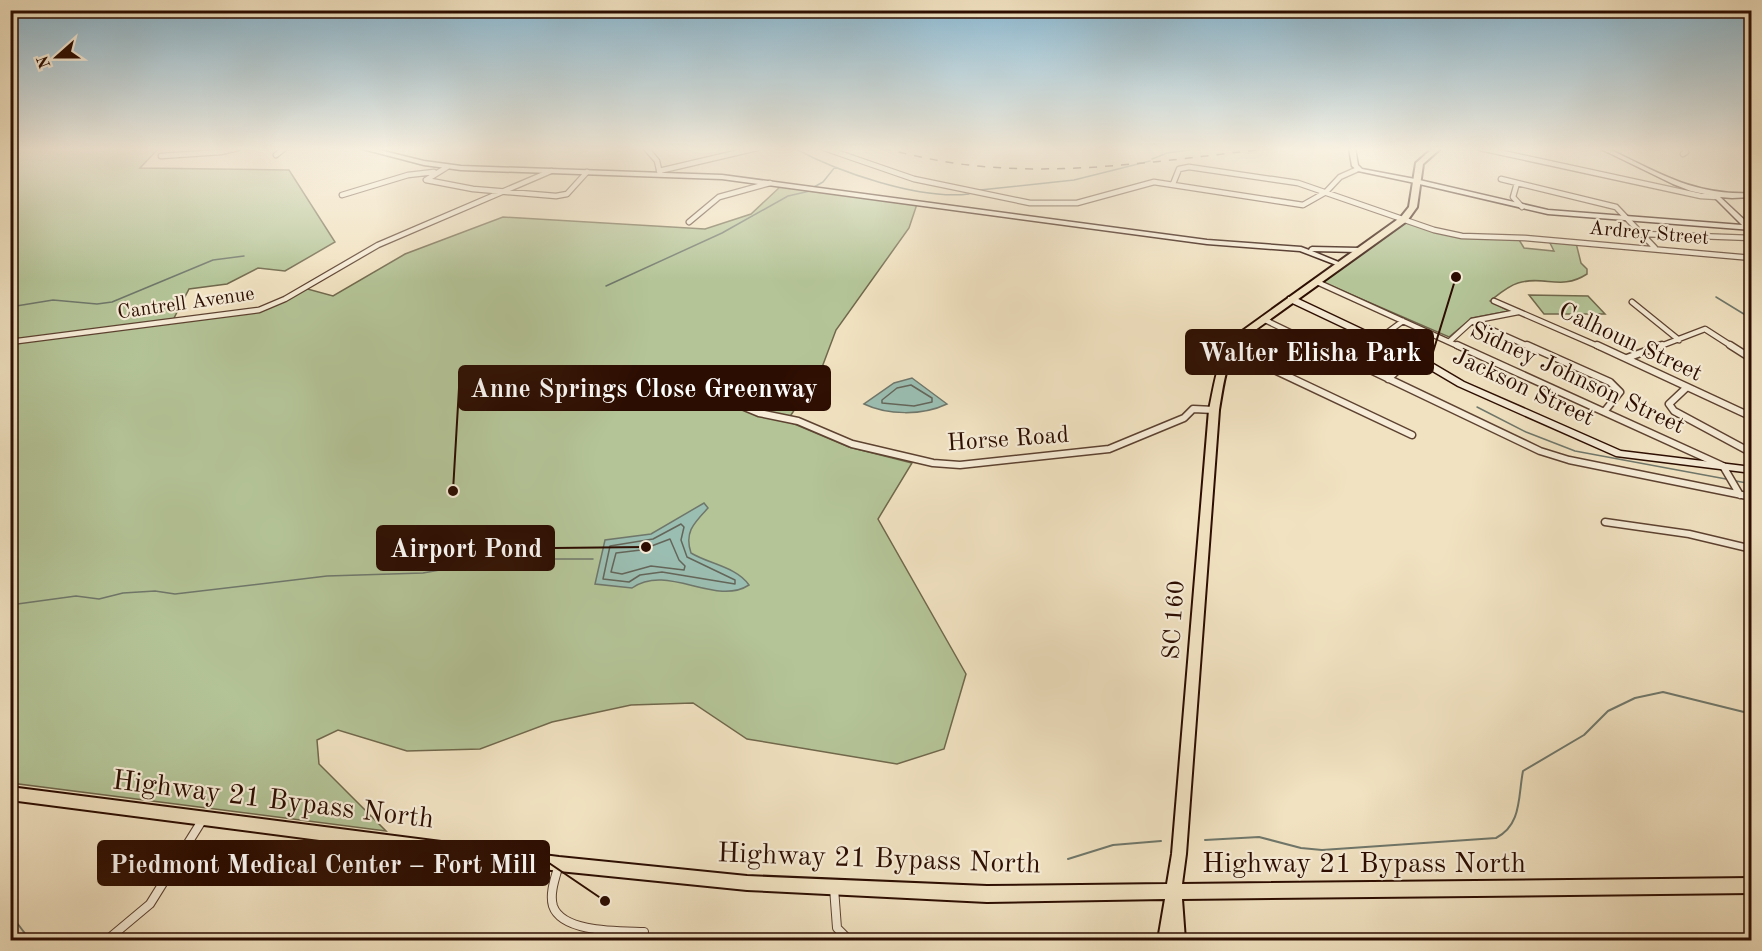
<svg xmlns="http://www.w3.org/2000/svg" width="1762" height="951" font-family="'Old Standard TT',serif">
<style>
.green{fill:#b4c497;stroke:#70684c;stroke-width:1.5}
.water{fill:#9bbeb2;stroke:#6f776b;stroke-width:1.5}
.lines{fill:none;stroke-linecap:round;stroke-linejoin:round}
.shore{stroke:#64665a;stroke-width:1.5}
.stream-far1{stroke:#6f776b;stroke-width:1.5}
.stream{stroke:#6f776b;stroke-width:2}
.street-far2-casing{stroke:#5d4231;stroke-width:7}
.street-far1-casing{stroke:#5d4231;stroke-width:9}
.street-casing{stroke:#5d4231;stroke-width:10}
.secondary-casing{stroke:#2c0d01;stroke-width:3}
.primary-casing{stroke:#2c0d01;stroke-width:4}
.street-far2{stroke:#f6ecd7;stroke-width:4.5}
.street-far1{stroke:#f6ecd7;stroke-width:6}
.street{stroke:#f6ecd7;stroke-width:8}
.secondary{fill:#f6ecd7;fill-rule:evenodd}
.primary{fill:#f1e2c1;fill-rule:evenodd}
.rail{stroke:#2c0d01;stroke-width:1.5;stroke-dasharray:8 8;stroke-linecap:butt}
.labels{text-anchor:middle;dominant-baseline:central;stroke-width:4.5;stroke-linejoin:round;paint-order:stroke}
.far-street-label{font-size:20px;fill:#2c0d01;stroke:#f6ecd7}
.street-label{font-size:24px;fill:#2c0d01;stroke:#f6ecd7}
.near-street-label{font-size:28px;fill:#2c0d01;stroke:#f6ecd7}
.leader{fill:none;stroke:#2c0d01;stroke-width:2}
.callout-dot{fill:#2c0d01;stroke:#f6ecd7;stroke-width:2}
.callout{fill:#2c0d01;stroke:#2c0d01;stroke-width:2}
.callout-label{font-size:26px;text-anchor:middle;font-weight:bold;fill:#fff}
</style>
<rect width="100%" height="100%" fill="#f1e2c1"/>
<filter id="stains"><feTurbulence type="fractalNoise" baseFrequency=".00333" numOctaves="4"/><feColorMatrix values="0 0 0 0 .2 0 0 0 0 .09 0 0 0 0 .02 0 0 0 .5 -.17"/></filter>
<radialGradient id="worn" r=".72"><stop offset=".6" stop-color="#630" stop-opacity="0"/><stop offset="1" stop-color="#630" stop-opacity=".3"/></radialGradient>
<path class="green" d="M11,148H159L140,168L289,170L335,242L285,271L258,268L227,284L189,289L172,322L259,310L304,288L333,296L405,254L503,217L705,229L751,214L781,186L917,204L909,228L836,330L821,370L787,421L849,447L912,463L878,519L966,674L944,749L897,764L747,739L693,703L631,705L552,722L480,749L407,751L338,730L317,740L319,764L386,831L11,783Z
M1406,223L1444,233L1518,238L1524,248L1554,251L1549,241L1576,243L1581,263L1587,269V274C1561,291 1545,275 1518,283C1508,286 1499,294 1490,301L1509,311L1472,318L1449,337L1322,282Z
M1529,295L1588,296L1605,314H1544Z"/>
<path class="water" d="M912,378L947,404C922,416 887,415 864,404L894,383Z
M704,503L708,508C694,523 684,532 691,553C709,564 737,567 749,585C715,607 668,563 632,588L595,584L605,540L651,534Z"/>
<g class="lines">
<path class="shore" d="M911,385L932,398V402L914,406L882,403V400L897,388Z
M681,524L684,527L681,540L687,557L735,580V584L662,572L640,575L629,582L603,579L610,546L653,539Z
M670,539L679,560L685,566L684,570L651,566L622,574L611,572L616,553L641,550Z"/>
<path class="stream-far1" d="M794,148C838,172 919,200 969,194
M1152,159L1167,153L1203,148
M814,187L823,182L835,167
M980,190L1074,180L1150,161
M606,286L722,233L788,196L810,191
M1716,297L1752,319
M10,307L53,300L97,304L112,302L213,260L244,256
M1477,407L1526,432L1575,451L1726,479
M1736,481L1752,484
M10,605L76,596L99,599L123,593L155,591L175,594L327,576L423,573L501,559H593"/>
<path class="stream" d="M1205,840L1259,837L1301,848L1322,850L1496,838C1522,825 1518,796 1523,771L1584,735L1608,711L1635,698L1663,692L1752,714
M1068,859L1113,845L1161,841
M10,922L17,923L30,940"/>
<defs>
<path id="street-far2" d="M646,148L657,161L660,174
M824,148L914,179L1030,203H1077L1154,182L1303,205L1326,192L1340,177L1358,169
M1480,148L1701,196L1717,197
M1683,154L1686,152L1684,148
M276,155L285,148
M161,156L221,152L238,148
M447,167L426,180L473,189L556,196L567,194L587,172
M659,171L757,148
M1501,179L1616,207L1655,248
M1517,183L1513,197L1522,207
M1173,184L1179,169L1189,167L1298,183L1434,230L1462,236L1525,238L1752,258
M342,195L408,175L434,172
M689,222L719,197L770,183
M1643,234L1752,238
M1317,282L1460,347
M1494,301L1600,347
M1632,302L1679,340
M1263,319L1321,347
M1472,321L1530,347
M1377,340L1403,321
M1450,341L1472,321L1518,312
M10,342L259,310L285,299L378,245L551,171
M1353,347L1367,335
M1658,347L1705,329L1733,347"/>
<path id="street-far1" d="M1318,345L1540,451L1569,460L1752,497
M1457,345L1723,466L1740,495
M1527,345L1610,382L1620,392L1604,412
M1597,345L1752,417
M1730,345L1752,359
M1230,349L1412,435
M1342,356L1355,345
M1627,358L1662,345
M627,372L696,387L759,413L798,421L852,444L933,463L960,465L1109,449L1184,418L1193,409L1214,410
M1388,379L1413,356
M1686,388L1669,404L1674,411L1752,453
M1605,522L1689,534L1752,549"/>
<path id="street" d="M559,864C556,876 549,893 553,906C562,933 620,931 644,932L642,940
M834,888L837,928L849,940
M107,940L150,904L203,819"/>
<path id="secondary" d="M359,148H371L424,161L461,166L722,175L1207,240L1301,247L1309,250L1310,248L1312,247L1359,248L1362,250L1359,252L1312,251L1341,263L1342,264L1339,266L1300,251L1207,244L722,179L461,170L424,165Z
M1349,148H1355L1358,165L1362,169L1415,179L1548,210L1742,225L1715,198L1714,196L1691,191L1673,184L1599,148H1607C1657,172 1694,196 1752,193V197L1732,198L1720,197L1751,226L1752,230L1548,214L1415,183L1358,171L1352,166Z
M1288,297H1294L1425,359L1464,382L1621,451L1752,467V473L1616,456L1458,386L1419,363L1288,301Z"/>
<path id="primary" d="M1433,148H1441L1423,164L1417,207L1407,221L1244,338C1225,360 1224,382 1219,410L1186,854L1182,884L1752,878V893L1182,899L1185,940H1158L1165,899L987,902L747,890L559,871L10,800V787L559,857L747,876L987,886L1167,884L1172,854L1209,410C1216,378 1216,360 1238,334L1401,217L1409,207L1416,163Z"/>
</defs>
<use href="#street-far2" class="street-far2-casing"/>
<use href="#street-far1" class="street-far1-casing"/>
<use href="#street" class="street-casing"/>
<use href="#secondary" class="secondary-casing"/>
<use href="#primary" class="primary-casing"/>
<use href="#street-far2" class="street-far2"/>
<use href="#street-far1" class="street-far1"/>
<use href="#street" class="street"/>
<use href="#secondary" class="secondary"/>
<use href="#primary" class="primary"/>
<path class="rail" d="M883,148C914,156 945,163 978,166C1077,176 1178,158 1276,148"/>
</g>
<linearGradient id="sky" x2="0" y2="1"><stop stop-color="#89b8d2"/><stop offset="0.53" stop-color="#f9f2e3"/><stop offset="1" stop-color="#f9f2e3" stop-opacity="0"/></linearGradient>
<rect width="1762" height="281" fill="url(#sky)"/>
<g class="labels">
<g class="far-street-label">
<text transform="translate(1649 234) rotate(5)">Ardrey Street</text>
<text transform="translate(186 304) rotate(-8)">Cantrell Avenue</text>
</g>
<g class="street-label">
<text transform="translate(1630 343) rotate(25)">Calhoun Street</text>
<text transform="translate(1577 379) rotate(25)">Sidney Johnson Street</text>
<text transform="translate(1523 388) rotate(25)">Jackson Street</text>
<text transform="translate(1008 440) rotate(-4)">Horse Road</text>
<text transform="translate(1175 620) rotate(-86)">SC 160</text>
</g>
<g class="near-street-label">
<text transform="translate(273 801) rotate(7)">Highway 21 Bypass North</text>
<text transform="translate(879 860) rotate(2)">Highway 21 Bypass North</text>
<text x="1364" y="865">Highway 21 Bypass North</text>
</g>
</g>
<path class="leader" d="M1456 277L1433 352M453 491L459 388M646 547L554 548M605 901L549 863"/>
<g class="callout-dot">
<circle cx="1456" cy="277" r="6"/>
<circle cx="453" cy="491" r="6"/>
<circle cx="646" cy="547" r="6"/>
<circle cx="605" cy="901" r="6"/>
</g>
<g class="callout">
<rect x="1186" y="330" width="247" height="44" rx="6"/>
<rect x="459" y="366" width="371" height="44" rx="6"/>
<rect x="377" y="526" width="177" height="44" rx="6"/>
<rect x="98" y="841" width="451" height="44" rx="6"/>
</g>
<g class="callout-label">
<text x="1310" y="361">Walter Elisha Park</text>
<text x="644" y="397">Anne Springs Close Greenway</text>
<text x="466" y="557">Airport Pond</text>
<text x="323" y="873">Piedmont Medical Center – Fort Mill</text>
</g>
<rect width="1762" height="951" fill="none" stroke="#f1e2c1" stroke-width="36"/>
<rect x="12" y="12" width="1738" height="927" fill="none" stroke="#2c0d01" stroke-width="3"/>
<rect x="18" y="18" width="1726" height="915" fill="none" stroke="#2c0d01" stroke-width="1.5"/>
<g transform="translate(57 57) rotate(249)" stroke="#f6ecd7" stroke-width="4.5" paint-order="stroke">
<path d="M0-4.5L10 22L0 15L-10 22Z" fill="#2c0d01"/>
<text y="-9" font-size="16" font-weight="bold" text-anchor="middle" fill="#2c0d01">N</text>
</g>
<rect width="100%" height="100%" filter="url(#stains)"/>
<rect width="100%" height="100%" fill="url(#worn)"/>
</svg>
